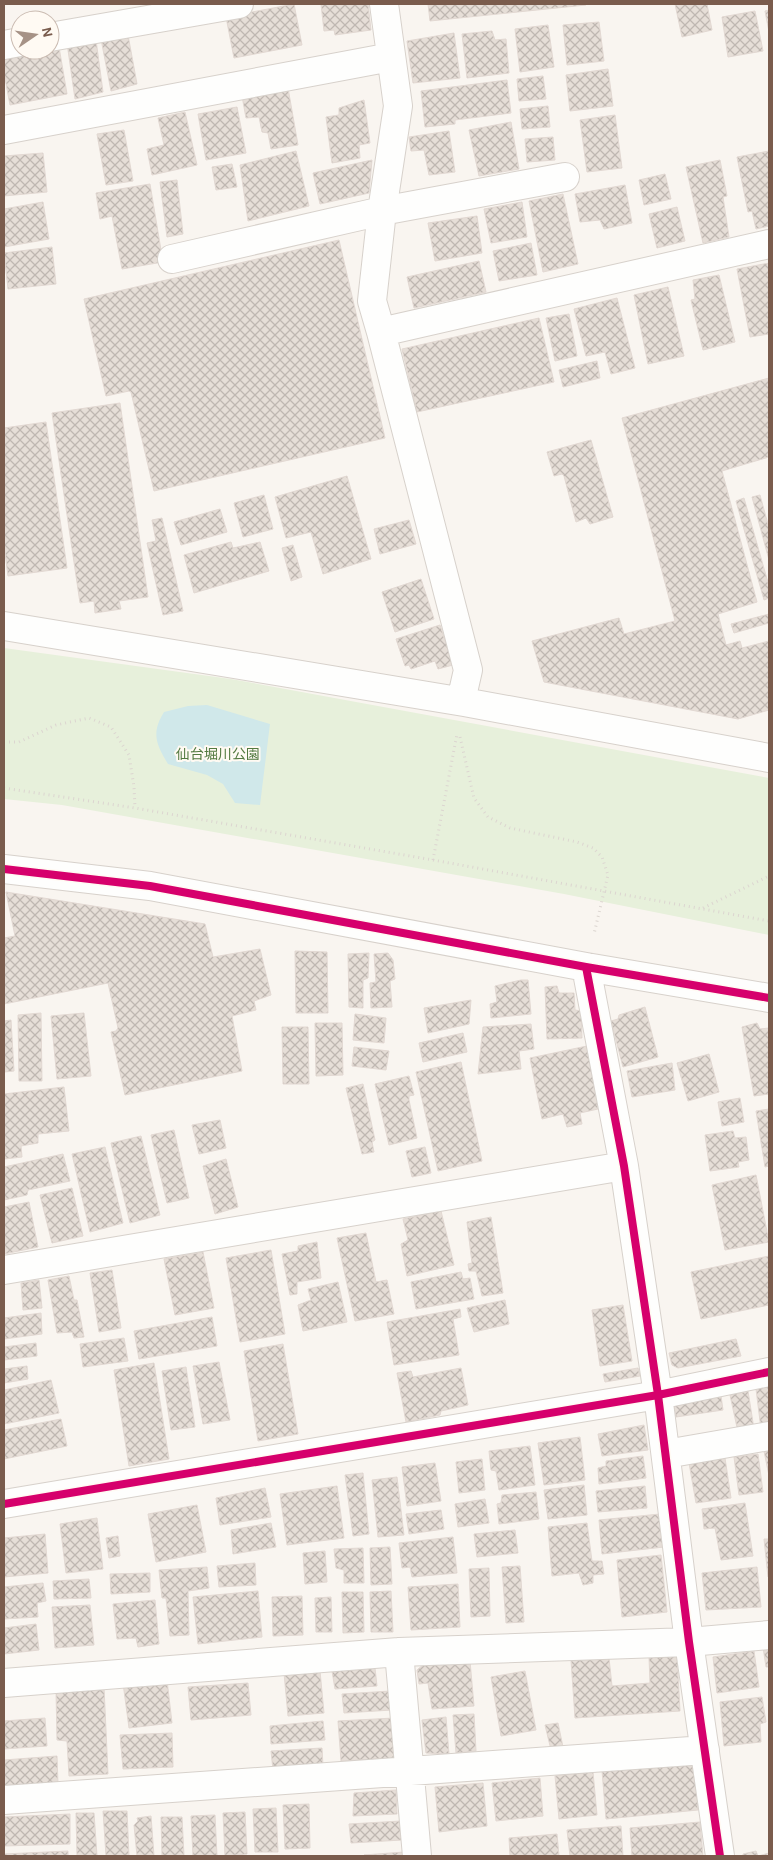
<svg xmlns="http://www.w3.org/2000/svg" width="773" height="1860" font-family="'Alegreya Sans','Noto Sans JP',sans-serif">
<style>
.green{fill:#e7f0db}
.water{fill:#d0e8ea}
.building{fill:url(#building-cross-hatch);stroke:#e2d8d2}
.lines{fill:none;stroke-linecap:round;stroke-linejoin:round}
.minor-casing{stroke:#d7d1cb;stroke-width:30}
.path{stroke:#dcd5d0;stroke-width:3;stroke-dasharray:1 4;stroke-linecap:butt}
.minor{stroke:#fefefd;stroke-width:28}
.cycleway-casing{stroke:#fffaf3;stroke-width:11}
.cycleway{stroke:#d6006c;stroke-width:8}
.labels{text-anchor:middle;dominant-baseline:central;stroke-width:4;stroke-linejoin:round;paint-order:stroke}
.park-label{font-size:14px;fill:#537a41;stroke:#fffaf3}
</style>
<defs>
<pattern id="building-cross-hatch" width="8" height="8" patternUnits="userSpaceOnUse" patternTransform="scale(1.25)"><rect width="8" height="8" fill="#e6ded7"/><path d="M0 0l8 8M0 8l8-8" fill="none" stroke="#bfb7b1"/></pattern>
</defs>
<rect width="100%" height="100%" fill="#f9f5f0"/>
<path class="green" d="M4,648L231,679L769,778V935L564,894L62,805L4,799Z"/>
<path class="water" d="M207,705L270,724L260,805L235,803L223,784L207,775L168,764C156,744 151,733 164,712L188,706Z"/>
<path class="building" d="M294,4L302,45L234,58L226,17Z
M321,4H368L371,30L335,35L334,30L324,31Z
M428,4H586V5L430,21Z
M675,4H707L712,30L682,37Z
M769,10V32L765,11Z
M755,11L763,51L728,57L722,17Z
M599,22L604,61L567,65L563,25Z
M548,25L554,67L520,72L515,29Z
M492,31L495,40L506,39L509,73L467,78L462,34Z
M454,33L460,78L413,83L407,41Z
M128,35L137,84L111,91L101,39Z
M96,40L103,92L75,99L67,43Z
M59,47L67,94L10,105L4,73V57L50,50Z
M608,69L613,106L570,111L566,75Z
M543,76L546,99L519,101L517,79Z
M507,80L511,113L455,120V124L425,127L421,91Z
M288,88L298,145L271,149L268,133L262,132L259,117L246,118L242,96Z
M364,100L370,143L359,145L360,158L332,163L326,117L339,115V108Z
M548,106L550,127L522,129L520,109Z
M237,107L246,153L206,160L198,114Z
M185,112L197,165L152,175L147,149L164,145L158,118Z
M615,115L622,168L587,172L580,120Z
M511,122L519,169L479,176L469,130Z
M124,130L133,181L106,185L97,134Z
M449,131L455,172L429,175L424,150L411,151L409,137Z
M553,137L555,160L527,162L525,139Z
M296,151L309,206L248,221L240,165Z
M769,151V226L756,229L752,211L748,212L737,157Z
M43,153L47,192L4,196V156Z
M372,160L369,193L320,204L313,173Z
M720,160L727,196L723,197L729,237L703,243L686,167Z
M232,164L237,187L216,190L212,167Z
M665,174L671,199L644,205L639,180Z
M177,180L183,234L167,237L160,182Z
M150,184L163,262L122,269L112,216L100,219L96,193Z
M625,185L632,223L604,229L600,220L580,222L575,194Z
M563,194L578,264L543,272L529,201Z
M43,202L49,239L4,247V209Z
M522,202L527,237L491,243L484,209Z
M677,207L685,241L657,248L649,214Z
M477,216L482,253L435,261L428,223Z
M339,240L385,438L154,491L131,392L129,391L106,396L84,299Z
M531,243L537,275L499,281L493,251Z
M52,247L56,284L8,289L4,253Z
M479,261L486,292L414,308L407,277Z
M769,263V334L750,337L737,269Z
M719,275L735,342L703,350L691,300L695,299L693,280Z
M668,287L684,356L648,364L634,295Z
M617,298L635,368L611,374L605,352L586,356L574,309Z
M569,314L577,356L555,361L546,318Z
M539,318L554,382L417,412L402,349Z
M597,361L600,378L563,387L559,370Z
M769,378V457L722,471L757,602L718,614L726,645L740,641L742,648L769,641V710L738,719L544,682L532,641L619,618L624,634L675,621L622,418Z
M120,403L148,597L119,601L121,609L95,613L94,601L80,603L52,413Z
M46,422L67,568L8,576L4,545V428Z
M591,440L613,517L590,524L586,518L576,522L564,476L562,474L554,476L547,452Z
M347,476L371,559L323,574L311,532L286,538L275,497Z
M264,495L273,529L243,537L234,503Z
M760,495L769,528V560L752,497Z
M744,498L769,586V598L764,600L736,501Z
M220,509L227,532L181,545L174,522Z
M162,518L183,611L163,615L147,543L156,541L152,520Z
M409,520L416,544L380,554L374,529Z
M231,542L233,548L260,542L269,571L194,593L184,555Z
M293,545L302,577L291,581L282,548Z
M421,579L434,619L395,632L382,592Z
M769,614V623L734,633L731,624Z
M440,625L453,665L438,669L435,661L411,669L409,665L405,666L396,639Z
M6,892L205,924L213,957L260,949L271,995L254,1001L256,1010L232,1016L242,1071L125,1095L111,1032L116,1031L118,1028L108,983L4,1004V938L15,936Z
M295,951L327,952L328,1013H296Z
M369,953L368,978L363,980V1008L349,1007L348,954Z
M388,953L393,960L395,979L390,981L392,1007L371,1008L370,983L376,982L374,954Z
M521,980H528L531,1014L491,1018L490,1004L497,1002L495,986Z
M557,986L559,993H574L575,1010L581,1011L582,1038L547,1039L545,987Z
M471,1000L469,1024L428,1033L424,1008Z
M645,1007L658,1057L623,1067L611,1021L618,1019L619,1015Z
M41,1013L42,1081H19L18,1015Z
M84,1013L91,1076L57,1079L51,1016Z
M355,1014L386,1018L384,1043L353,1040Z
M11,1020L14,1071L4,1072V1021Z
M315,1023H342L343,1075L316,1076Z
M757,1023L760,1029L769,1028V1094L754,1096L742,1027Z
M531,1024L534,1049L519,1051L521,1069L478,1074L483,1027Z
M282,1027H308L309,1084H283Z
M463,1033L467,1052L423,1062L419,1043Z
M587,1046L598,1109L580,1113L582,1124L567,1127L563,1114L542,1119L530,1058Z
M354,1047L389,1051L386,1070L352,1066Z
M709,1054L719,1092L688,1101L677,1063Z
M461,1062L482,1161L438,1171L416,1072Z
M672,1063L675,1090L632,1097L627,1071Z
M409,1076L414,1095L409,1096V1100L417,1138L389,1145L375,1084Z
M363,1084L375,1140L372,1142L374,1152L362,1154L346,1088Z
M64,1087L69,1131L38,1134V1143L21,1146L22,1157L4,1159V1094Z
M740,1098L744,1122L722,1126L718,1102Z
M769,1109V1166L765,1167L756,1111Z
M220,1120L226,1148L199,1154L192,1125Z
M174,1130L189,1198L167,1203L151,1135Z
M733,1131L735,1138L746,1137L749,1160L738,1162L739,1167L710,1171L705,1135Z
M141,1136L160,1215L130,1223L111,1143Z
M105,1147L123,1223L90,1232L72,1154Z
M425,1147L431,1173L412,1177L406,1151Z
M63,1154L70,1181L28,1190L27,1195L4,1200V1167Z
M226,1159L238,1207L215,1214L203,1166Z
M756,1175L769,1242L725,1250L712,1185Z
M72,1188L83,1236L52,1243L40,1195Z
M29,1202L38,1247L4,1254V1207Z
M441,1211L454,1265L407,1276L401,1244L408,1240L403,1219Z
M491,1217L503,1293L482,1296L476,1271H469L468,1264L472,1263L467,1222Z
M366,1233L376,1282L387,1280L394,1314L355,1321L337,1238Z
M317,1242L321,1278L297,1282V1294L290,1295L282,1254L298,1251V1246Z
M271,1250L285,1334L240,1342L226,1258Z
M203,1252L214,1308L175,1315L164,1259Z
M769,1256V1305L701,1319L691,1272Z
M112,1270L121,1328L99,1332L90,1273Z
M461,1272L463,1279L470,1278L474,1299L416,1309L411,1282Z
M69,1276L74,1300H77L84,1337L74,1338L72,1332L57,1333L48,1280Z
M39,1280L42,1308L23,1310L21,1283Z
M338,1282L347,1322L303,1331L298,1305L311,1300L308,1289Z
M505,1300L509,1324L474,1332L467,1308Z
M623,1305L632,1361L600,1366L592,1310Z
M460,1309L461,1317L453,1319L459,1355L394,1365L387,1322Z
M41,1313L42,1334L4,1339V1318Z
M212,1317L217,1346L139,1359L134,1331Z
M124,1338L128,1361L83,1367L80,1344Z
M736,1339L741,1356L678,1368L672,1365L669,1353Z
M36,1343L37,1356L4,1360V1347Z
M283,1344L298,1434L258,1441L244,1351Z
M219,1362L230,1420L203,1424L193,1366Z
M154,1363L169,1459L129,1466L114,1370Z
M27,1366L28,1379L4,1383V1369Z
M186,1367L195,1427L171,1430L162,1371Z
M461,1368L468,1405L441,1411L440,1415L406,1422L397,1373L411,1371L413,1377Z
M638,1368L640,1376L605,1382L603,1374Z
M51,1380L59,1413L4,1424V1390Z
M769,1386V1427L761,1429L756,1389Z
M748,1391L754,1429L738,1432L730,1395Z
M721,1396L723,1410L676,1417L674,1406Z
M61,1419L67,1446L4,1459V1430Z
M644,1425L648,1450L602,1456L598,1434Z
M580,1437L585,1480L544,1485L538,1443Z
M530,1446L535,1485L499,1490L496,1471L491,1470L489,1451Z
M769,1450V1476L764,1451Z
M758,1454L763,1492L739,1495L734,1457Z
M643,1456L646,1478L599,1484L598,1468L606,1466V1461Z
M725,1458L731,1498L696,1503L689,1463Z
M482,1459L485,1490L459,1493L456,1462Z
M435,1463L441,1501L407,1506L402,1467Z
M363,1473L369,1534L353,1536L345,1475Z
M397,1477L404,1535L378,1537L372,1480Z
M584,1485L587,1515L548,1519L544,1490Z
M337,1486L344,1538L287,1545L280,1494Z
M645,1486L647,1508L598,1512L596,1491Z
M265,1488L271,1517L220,1525L216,1498Z
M536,1492L539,1519L499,1524L497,1504L501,1503L502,1495Z
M485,1499L489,1523L458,1527L455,1504Z
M745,1503L753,1556L721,1560L715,1528L704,1529L702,1509Z
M197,1505L206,1552L156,1562L148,1514Z
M441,1510L444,1529L409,1534L406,1514Z
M660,1514L664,1547L602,1554L599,1520Z
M97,1518L103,1569L66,1573L60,1524Z
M271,1523L276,1547L233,1554L231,1530Z
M587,1523L592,1561H602L604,1574L593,1575V1583L583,1585L579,1573L552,1576L548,1527Z
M515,1530L518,1553L477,1557L474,1534Z
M45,1534L48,1573L4,1577V1538Z
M118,1536L120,1556L109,1558L106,1538Z
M453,1537L457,1573L412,1577L410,1567L402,1568L399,1543Z
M764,1539H769V1577H768Z
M390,1547L392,1584L371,1585L370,1548Z
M363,1548L364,1583H344V1570L336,1568L334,1549Z
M325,1551L327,1582L305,1584L303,1553Z
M661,1555L667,1612L622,1617L617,1560Z
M255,1563L256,1585L219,1587L217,1566Z
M520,1566L524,1622L506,1623L502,1567Z
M207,1567L209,1588L188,1591L189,1635L170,1636L166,1598H162L159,1570Z
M757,1567L761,1607L706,1610L702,1573Z
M489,1568L490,1616L471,1617L469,1569Z
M150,1573V1592L111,1594L110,1574Z
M89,1579L91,1598L54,1599L53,1581Z
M43,1583L46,1601L37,1603L38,1617L4,1619V1587Z
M458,1584L460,1627L411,1630L408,1587Z
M258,1591L262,1637L198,1644L193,1597Z
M391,1591L393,1632H371L370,1592Z
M342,1592H363L364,1632L343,1633Z
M302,1596L303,1635L273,1636L272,1597Z
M331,1597L332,1632H316L315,1598Z
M155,1600L159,1644L138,1647L136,1638L117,1639L113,1604Z
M90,1605L94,1645L55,1648L52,1607Z
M36,1624L39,1650L4,1654V1628Z
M763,1647H769V1667H766Z
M754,1651L759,1687L717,1693L713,1657Z
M677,1655L680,1711L575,1718L571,1660L609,1658L612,1686L650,1683L649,1657Z
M470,1661L474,1706L432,1709L428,1683L419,1684L417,1670L424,1664Z
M375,1668L377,1686L335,1689L332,1671Z
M320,1671L324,1713L288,1716L284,1673Z
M525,1671L536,1730L501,1736L491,1677Z
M167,1680L172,1723L129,1728L123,1683Z
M248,1683L251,1715L191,1720L188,1687Z
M104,1687L108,1774L69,1776L67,1741L57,1740L56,1690Z
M391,1691L392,1710L344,1713L342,1694Z
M762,1697L766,1722L760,1724L761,1742L724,1746L720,1702Z
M474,1714L476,1751L456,1753L453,1715Z
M446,1717L449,1754L426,1753L422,1720Z
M45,1718L47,1746L4,1749V1721Z
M394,1718L399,1758L341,1761L338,1721Z
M323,1721L325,1740L271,1744L270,1726Z
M558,1723L563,1747L551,1750L545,1725Z
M172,1733L173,1767L123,1769L120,1735Z
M322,1748L323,1766L273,1770L271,1751Z
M57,1756L58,1783L4,1787V1760Z
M694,1762L698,1810L606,1819L602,1771Z
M593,1772L597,1815L559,1819L555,1776Z
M540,1778L543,1816L496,1821L492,1783Z
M483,1783L487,1826L439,1832L435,1787Z
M396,1790L397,1814L353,1816L354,1793Z
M309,1804L310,1848L285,1849L283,1805Z
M276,1808L278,1852H255L253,1809Z
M103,1811H127L129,1856H106Z
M245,1812L247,1854L225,1856L223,1813Z
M76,1813H94L97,1856H77Z
M70,1814V1844L4,1846V1817Z
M215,1815L217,1856H193L191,1816Z
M151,1816L154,1856H137L134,1825L138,1821L137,1818Z
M161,1817H182L184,1856H162Z
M401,1821L402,1840L351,1843L349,1824Z
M700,1822L703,1856H632L630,1828Z
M621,1826L623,1856H570L567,1830Z
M557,1834L559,1856H510L509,1838Z
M68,1851V1856H4V1854Z
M756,1851L758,1856L769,1853V1856H743V1854Z
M404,1852L405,1856L364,1855Z"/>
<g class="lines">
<defs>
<path id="minor" d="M384,4L398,106L382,211L372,301L381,332L468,670L461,701
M50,37L239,4
M4,45L20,42
M4,130L391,57
M172,259L382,211L565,177
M381,332L769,244
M4,626L464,702L769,758
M4,869L150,886L586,967L769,998
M586,967L624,1166L658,1395L689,1642L720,1856
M4,1270L624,1166
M666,1454L769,1436
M4,1504L658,1395L769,1372
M399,1652L417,1856
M4,1683L399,1652L689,1642L769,1635
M4,1800L705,1750"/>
</defs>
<use href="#minor" class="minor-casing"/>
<path class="path" d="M460,737L474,798L488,817L510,828L577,842L593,848L602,857L608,875L594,934
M4,742H19L56,725L89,718L111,727L129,755L134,787L135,808
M4,788L135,808L433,860L769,921
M433,860L457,734
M703,908L769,876"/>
<use href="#minor" class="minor"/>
<defs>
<path id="cycleway" d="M4,869L150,886L586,967L769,998
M586,967L624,1166L658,1395L689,1642L720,1856
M4,1504L658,1395L769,1372"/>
</defs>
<use href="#cycleway" class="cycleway-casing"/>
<use href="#cycleway" class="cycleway"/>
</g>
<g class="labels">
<g class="park-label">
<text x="218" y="755">仙台堀川公園</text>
</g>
</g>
<rect width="773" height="1860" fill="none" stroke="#7a5c4d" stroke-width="10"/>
<g transform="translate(35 35) rotate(77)"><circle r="24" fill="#fffaf3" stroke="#cabbb1"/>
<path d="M0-4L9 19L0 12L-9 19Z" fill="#a69286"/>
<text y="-8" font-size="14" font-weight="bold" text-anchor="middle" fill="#7a5c4d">N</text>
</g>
</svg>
